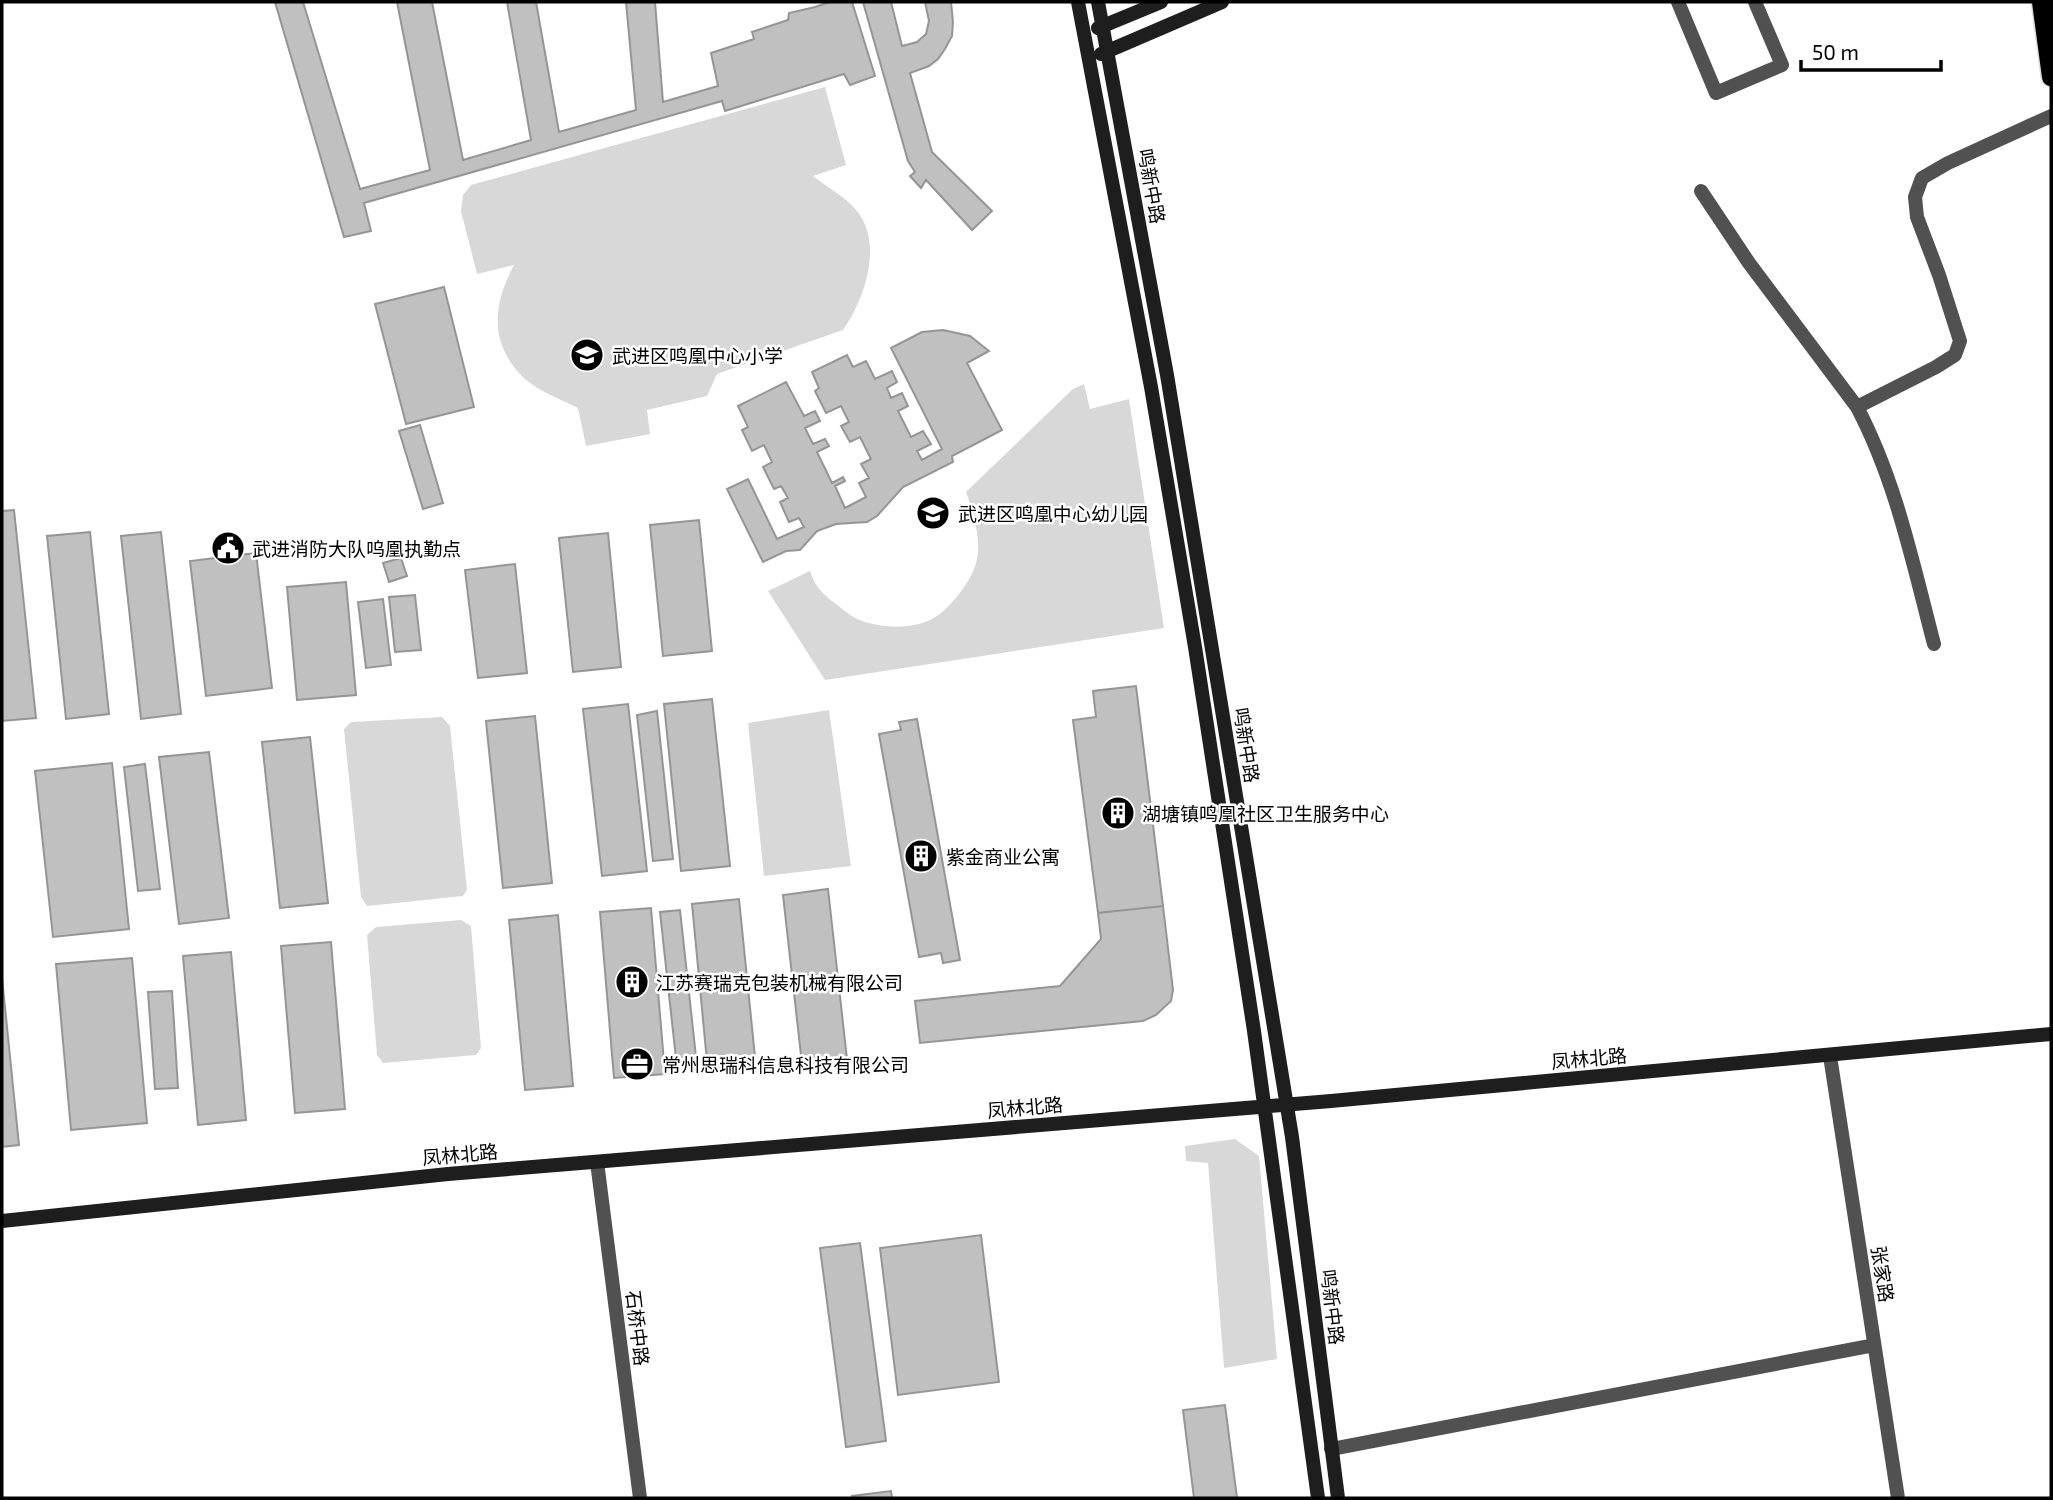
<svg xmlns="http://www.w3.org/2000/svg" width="2053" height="1500" font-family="'Exo 2','Noto Sans SC',sans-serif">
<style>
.green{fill:#d8d8d8}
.building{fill:#c0c0c0;stroke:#959595;stroke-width:2}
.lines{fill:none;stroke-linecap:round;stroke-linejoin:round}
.primary-casing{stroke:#dbdbdb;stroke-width:21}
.street{stroke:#515151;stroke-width:14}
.secondary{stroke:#1e1e1e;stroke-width:14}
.primary{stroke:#000;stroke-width:18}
.labels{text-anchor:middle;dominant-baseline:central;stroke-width:5;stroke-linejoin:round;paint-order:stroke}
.street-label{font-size:19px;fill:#000;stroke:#fff}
.poi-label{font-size:19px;fill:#000;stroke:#fff;text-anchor:start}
</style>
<rect width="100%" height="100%" fill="#fff"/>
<path class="green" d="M825,87L846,165L813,176C827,187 844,196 856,210C884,242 865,299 843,330L717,374L707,396L647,410L650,434L586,446L578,408C560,399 540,392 525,379C489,345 492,306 514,265L477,274L461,211L463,195L471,185Z
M1084,384L1090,409L1129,399L1164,628L825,680L768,591L810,571C815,588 825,596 840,607C845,611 851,616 857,619C878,628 911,630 932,619C942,614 952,603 959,594C969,581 978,566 978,550C979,530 972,510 966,492L1073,389Z
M829,710L851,866L764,876L748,723Z
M442,717L450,726L467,890L463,896L367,906L361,897L344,729L351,722Z
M461,920L471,926L481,1048L476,1055L383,1063L377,1055L367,935L376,927Z
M1235,1139L1259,1156L1277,1359L1224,1368L1208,1163L1186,1161L1185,1146Z"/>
<path class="building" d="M275,2H303L360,189L430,170L397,2H432L463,160L531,140L507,2H536L559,132L636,110L626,2H655L663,102L718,86L711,53L754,39L752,32L788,20L789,13L815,7L830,2H852L875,76L850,85L844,74L725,111L722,101L364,203L371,231L344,237Z
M863,2H891L902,46L917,42L926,34L929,21L925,2H951L953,22L952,36L945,49L938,59L929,66L910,73L932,152L992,211L972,230L926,180L921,188L910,176L915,172L908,161Z
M444,287L474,407L406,424L375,304Z
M943,330L970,336L989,351L967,363L1002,430L952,456L953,462L903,487L877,516L867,522L836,524L817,531L800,550L786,551L763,562L727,489L748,479L777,539L804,527L799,518L789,522L780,502L788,498L781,486L774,489L763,467L772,462L764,445L752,451L742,430L748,427L738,406L786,382L804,416L815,411L820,421L805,428L813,444L825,439L829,446L817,452L832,483L843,477L845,481L835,486L845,508L866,497L859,483L869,478L861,464L871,459L860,437L850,442L841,426L849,422L841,406L826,413L815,391L819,388L812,372L847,355L853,367L866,361L875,379L892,371L897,382L887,388L891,398L902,393L908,406L898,411L911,437L923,431L931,444L917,451L922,460L942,449L891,348L922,332Z
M420,425L443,503L423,509L399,431Z
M14,510L36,718L2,721V511Z
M699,520L712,651L663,656L650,525Z
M90,532L109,714L66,719L47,536Z
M161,532L181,714L141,719L121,536Z
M608,533L621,667L573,672L559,538Z
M256,553L272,688L206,696L190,561Z
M401,558L407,576L389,582L383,563Z
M515,564L527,673L478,678L465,570Z
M346,582L356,695L297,700L287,587Z
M415,595L421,650L395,652L389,597Z
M383,599L391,665L366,668L358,602Z
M1136,686L1163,906L1098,913L1073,720L1096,717L1093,691Z
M712,699L730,866L681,871L664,704Z
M628,704L647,871L602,876L583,709Z
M657,711L673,859L653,861L637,715Z
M535,716L552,883L503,888L486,721Z
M917,719L960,960L943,963L941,953L919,957L879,734L901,730L899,722Z
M310,737L328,903L280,908L262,742Z
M209,752L229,918L179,924L159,757Z
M112,763L129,929L53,937L35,771Z
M145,764L160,889L138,891L124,767Z
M828,889L847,1059L802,1064L783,895Z
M739,899L756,1067L708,1072L692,904Z
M1163,906L1173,990L1171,1001L1156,1015L1143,1021L920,1043L915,1001L1060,986L1101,939L1098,913Z
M651,908L665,1074L614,1078L600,912Z
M680,910L697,1066L677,1068L660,912Z
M558,915L573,1086L525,1090L509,920Z
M331,942L345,1109L295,1113L281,946Z
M231,952L246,1120L198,1125L183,956Z
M132,958L147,1123L71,1130L56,964Z
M2,978L19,1145L2,1147Z
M172,991L178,1088L155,1089L148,992Z
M981,1235L999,1382L898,1395L880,1248Z
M860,1243L886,1441L846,1447L820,1248Z
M1225,1405L1237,1498H1194L1183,1410Z
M891,1491L892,1498H852V1496Z"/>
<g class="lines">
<defs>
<path id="primary" d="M2041,2L2051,77"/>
</defs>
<use href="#primary" class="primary-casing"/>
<path class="street" d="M1678,2L1716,93L1782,65L1755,2
M1701,191L1749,263L1857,407C1896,481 1913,564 1934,644
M1857,407L1936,367L1955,355L1960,341L1939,275L1917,217L1915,197L1922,178L1948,163L2051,116
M1830,1056L1898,1498
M597,1162L640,1498
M1331,1449L1874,1345"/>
<path class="secondary" d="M1078,2L1151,387L1195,647L1254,1031L1318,1498
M1098,2L1167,375L1292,1137L1338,1498
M1098,28L1161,2
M1101,54L1222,2
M2,1221L448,1174L1331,1101L2051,1034"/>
<use href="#primary" class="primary"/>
</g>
<defs>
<symbol id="school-disc" viewBox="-11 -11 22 22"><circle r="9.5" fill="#000" stroke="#fff"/><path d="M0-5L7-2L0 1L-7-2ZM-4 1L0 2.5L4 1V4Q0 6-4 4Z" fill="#fff"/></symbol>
<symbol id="civic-disc" viewBox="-11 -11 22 22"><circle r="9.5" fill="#000" stroke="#fff"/><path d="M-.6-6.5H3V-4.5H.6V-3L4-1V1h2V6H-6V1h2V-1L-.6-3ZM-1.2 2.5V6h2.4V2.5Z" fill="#fff"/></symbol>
<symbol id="building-disc" viewBox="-11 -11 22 22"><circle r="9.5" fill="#000" stroke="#fff"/><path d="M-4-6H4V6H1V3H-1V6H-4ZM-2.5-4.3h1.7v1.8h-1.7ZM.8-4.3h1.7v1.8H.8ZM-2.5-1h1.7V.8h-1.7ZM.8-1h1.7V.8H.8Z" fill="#fff"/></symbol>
<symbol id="office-disc" viewBox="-11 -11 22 22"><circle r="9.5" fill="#000" stroke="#fff"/><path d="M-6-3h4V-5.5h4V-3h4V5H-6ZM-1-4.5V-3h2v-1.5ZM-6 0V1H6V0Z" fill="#fff"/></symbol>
</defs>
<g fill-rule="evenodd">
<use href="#school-disc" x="568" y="336" width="38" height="38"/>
<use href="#school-disc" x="914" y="494" width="38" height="38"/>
<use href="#civic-disc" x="209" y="529" width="38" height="38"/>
<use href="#building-disc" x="1099" y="794" width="38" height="38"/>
<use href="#building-disc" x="902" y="837" width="38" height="38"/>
<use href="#building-disc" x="613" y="963" width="38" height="38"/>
<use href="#office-disc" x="618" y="1045" width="38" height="38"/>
</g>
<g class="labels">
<g class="street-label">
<text transform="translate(1152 186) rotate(80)">鸣新中路</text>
<text transform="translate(1247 745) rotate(81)">鸣新中路</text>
<text transform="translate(1589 1058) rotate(-5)">凤林北路</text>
<text transform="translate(1025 1107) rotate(-5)">凤林北路</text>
<text transform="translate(460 1154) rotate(-5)">凤林北路</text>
<text transform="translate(1883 1274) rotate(81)">张家路</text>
<text transform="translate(1333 1307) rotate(83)">鸣新中路</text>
<text transform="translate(638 1328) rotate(83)">石桥中路</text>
</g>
<g class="poi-label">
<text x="612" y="355">武进区鸣凰中心小学</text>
<text x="958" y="513">武进区鸣凰中心幼儿园</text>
<text x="252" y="548">武进消防大队呜凰执勤点</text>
<text x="1142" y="813">湖塘镇鸣凰社区卫生服务中心</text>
<text x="946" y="856">紫金商业公寓</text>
<text x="656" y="982">江苏赛瑞克包装机械有限公司</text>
<text x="662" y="1064">常州思瑞科信息科技有限公司</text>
</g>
</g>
<rect width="2053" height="1500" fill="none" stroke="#000000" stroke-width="7"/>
<path d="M1801 60v10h140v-10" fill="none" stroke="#000000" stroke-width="3.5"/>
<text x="1812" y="60" font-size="21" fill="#000000" stroke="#ffffff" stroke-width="5" paint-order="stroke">50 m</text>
</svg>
